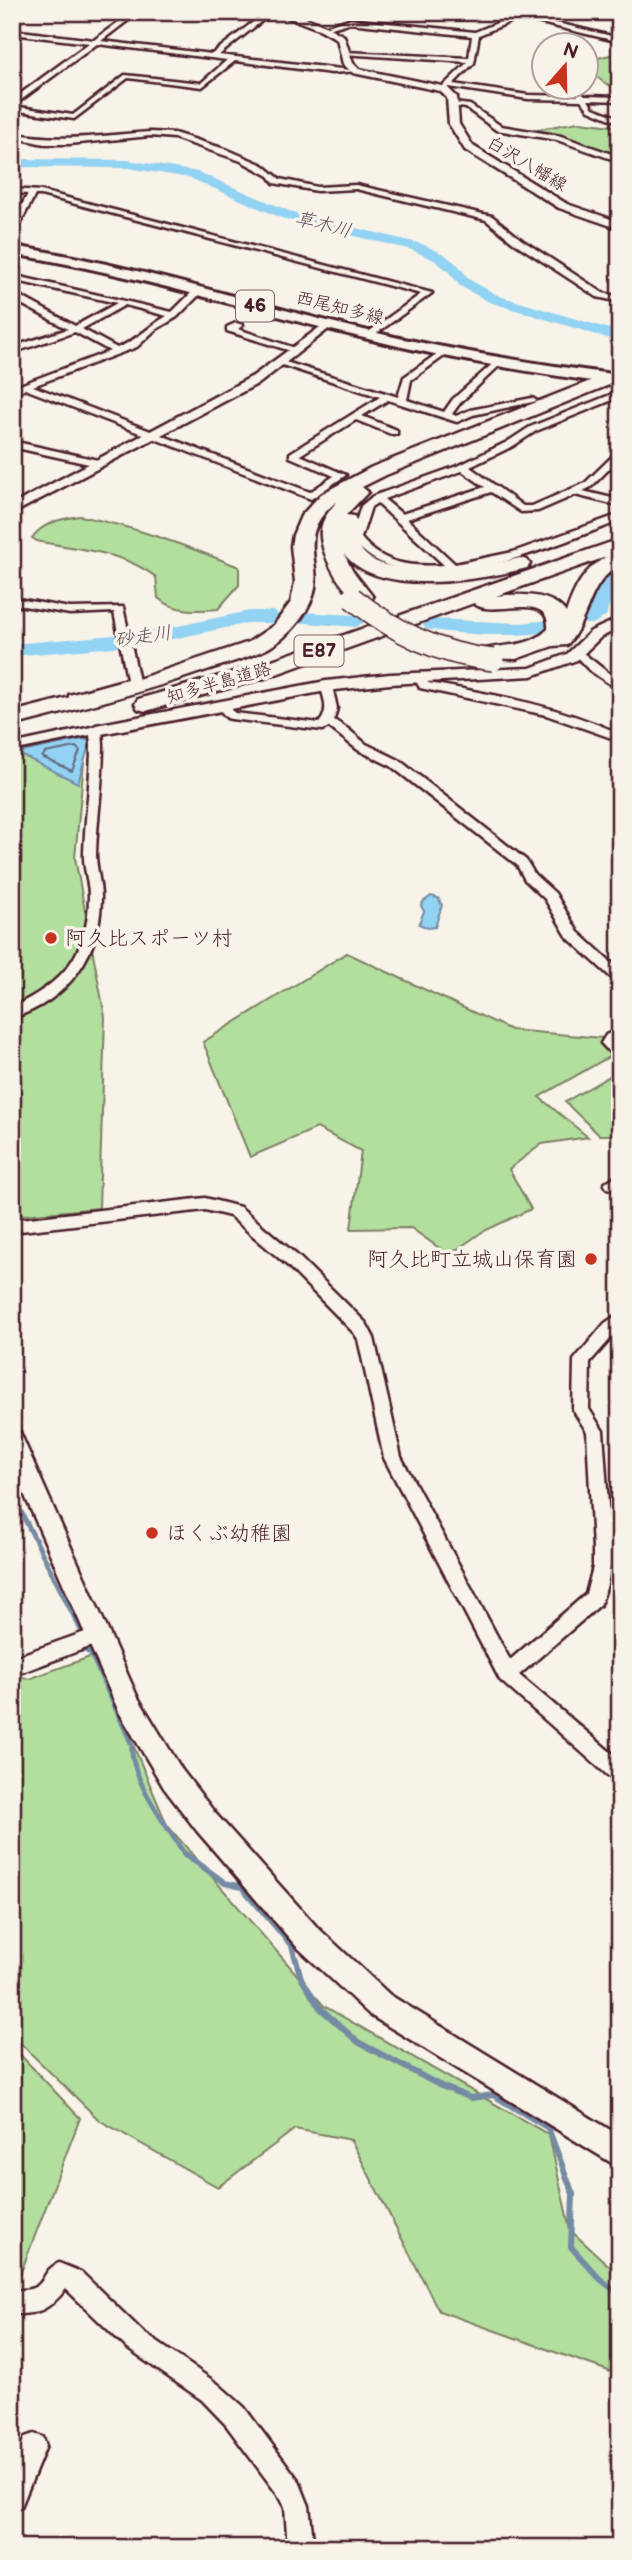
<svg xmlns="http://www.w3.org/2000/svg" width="632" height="2560" font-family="'Balsamiq Sans','Klee One',sans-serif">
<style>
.green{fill:#b2df9e;stroke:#7e7f64;stroke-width:2}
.water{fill:#92d2f3;stroke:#758aa3;stroke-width:2}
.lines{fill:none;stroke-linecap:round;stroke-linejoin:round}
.shore{stroke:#67677b;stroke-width:2}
.stream-far2{stroke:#758aa3;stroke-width:2}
.stream-far1{stroke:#758aa3;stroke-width:5}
.stream{stroke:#758aa3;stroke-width:6}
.river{fill:#92d2f3;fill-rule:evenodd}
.minor-casing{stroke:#4a1f2b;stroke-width:5}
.tertiary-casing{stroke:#4a1f2b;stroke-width:5}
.secondary-casing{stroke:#4a1f2b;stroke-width:5}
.primary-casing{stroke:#4a1f2b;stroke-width:6}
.motorway-casing{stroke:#4a1f2b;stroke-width:5}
.minor{fill:#f7f3e8;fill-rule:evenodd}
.tertiary{fill:#f7f3e8;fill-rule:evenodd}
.secondary{fill:#f7f3e8;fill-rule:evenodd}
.primary{fill:#f7f3e8;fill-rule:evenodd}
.motorway{fill:#f7f3e8;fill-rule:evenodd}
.motorway-bridge-casing{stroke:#4a1f2b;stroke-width:24;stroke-linecap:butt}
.motorway-bridge{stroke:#f7f3e8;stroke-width:21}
.poi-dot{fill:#c8321e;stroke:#f7f3e8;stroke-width:2.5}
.labels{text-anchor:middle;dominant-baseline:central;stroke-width:7;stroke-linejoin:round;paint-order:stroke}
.far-street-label{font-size:18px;fill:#4a1f2b;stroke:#f7f3e8}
.far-water-label{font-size:19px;font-style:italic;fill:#5c4c5d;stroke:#f7f3e8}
.shield{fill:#f7f3e8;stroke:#7e5f64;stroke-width:2}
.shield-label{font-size:19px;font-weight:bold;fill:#4a1f2b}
.poi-label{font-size:21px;fill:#4a1f2b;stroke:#f7f3e8;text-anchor:start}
</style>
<rect width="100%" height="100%" fill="#f7f3e8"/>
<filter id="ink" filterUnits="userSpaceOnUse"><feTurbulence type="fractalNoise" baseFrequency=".0143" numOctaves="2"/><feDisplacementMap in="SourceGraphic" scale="14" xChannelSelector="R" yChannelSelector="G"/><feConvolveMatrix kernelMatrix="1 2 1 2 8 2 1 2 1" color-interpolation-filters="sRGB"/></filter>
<g filter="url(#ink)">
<path class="green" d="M610,55L620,56V89L604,83L587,68L589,60Z
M580,122L620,127V155L549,132L528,130C546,129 562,124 580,122Z
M80,516C135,527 187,546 239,567V585L218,609C198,611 174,612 158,598L156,577C120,550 79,550 37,541L32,538C43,522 62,519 80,516Z
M86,740L75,858L105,1017L99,1208L12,1216V752Z
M347,953L511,1030L614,1039L620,1036V1057L614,1054L539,1097L588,1137L542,1144L509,1169L531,1209L482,1232L449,1255L411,1228L351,1229L361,1151L317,1128L250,1157L203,1042Z
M620,1070V1135H599L565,1102Z
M95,1655L167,1825L324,2006L549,2135L570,2230L620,2276V2375L439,2311L351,2140L295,2129L218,2187L99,2120L12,2035V1673L29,1679Z
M12,2046L80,2118L21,2272H12Z"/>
<path class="water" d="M83,739L90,741L78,783L17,753Z
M431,896L438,898L442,905L435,927L428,928L419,924L424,911L421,906L423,902Z"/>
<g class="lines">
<path class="shore" d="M76,747L80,751L72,771L42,757L45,753Z"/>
<path class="stream-far2" d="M546,24L619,42"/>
<path class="stream-far1" d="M12,1494L82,1632
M78,1651L85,1650L91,1654L132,1745C129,1778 168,1827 185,1855
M12,1676L61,1658"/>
<path class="stream" d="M184,1853L225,1883L242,1887L292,1946L301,1978L320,2008L358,2042L441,2086L471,2098L493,2095L548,2128L573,2194L571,2247L599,2278L620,2295"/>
<path class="river" d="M12,159L128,160L198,172L294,213L422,244L444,254L458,265L470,280L499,296L620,332V342L489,302L460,286L448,271L434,260L412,250L284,219L190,178L128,168L12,167Z
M620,563C620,581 610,598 606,616L593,624H579L576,620C580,615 586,614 588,609C596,592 598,569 620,563Z
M249,611H273L283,617L273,623H249L149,644L12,656V644L149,632Z
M301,612L356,615L366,621L356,627L294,622L291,618Z
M433,619L520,623L550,620L560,626C548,641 447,634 426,629L423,625L426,621Z"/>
<defs>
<path id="minor" d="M132,12H139L101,41L212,54L266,12H273L219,55L359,71L332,73L235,61L202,87L128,78L74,119L12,110V100L89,43L12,34V30L94,40ZM97,44L227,60L201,83L125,75L73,115L13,106Z
M519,14L620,38V42L520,18L479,35L474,63L453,84L528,95L578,96L577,94L580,92L585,96L620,97V101L588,100L593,108L620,118V123L589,110L581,100L528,99L449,87L442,89V87L468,62L342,54L345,52L469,58L472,36L349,23L324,30L321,28L349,19L475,32Z
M552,40L554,41L557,46H550L549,42Z
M454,103L470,105L501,126L561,136L620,157V162L557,140L496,130L466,108L452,106Z
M150,132L174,133L228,150L263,165L280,179L317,187L356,185L492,216L522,240L603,293L620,297V302L597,297L516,244L486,220L356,189L317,191L274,183L269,176L241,161L174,138L150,136L69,144H44L12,137V133C60,143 103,135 150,132Z
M12,189L41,191L432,293L370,338L367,337V333L421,294L41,195H35L16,231L12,233V223L28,194L12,193Z
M12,275L172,312L196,288H202V292L177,317L155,330L137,347L33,386L310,492L334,476L290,457V453L380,397L279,364V360L398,397L404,377L444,349L448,352L447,354L411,380L407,400L444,412L453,399L498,359L501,360V364L460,403L452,414L456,416L470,410L532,398L537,401L473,415L457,422L388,400L362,416L397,430V434H391L356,420L300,455L346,475L311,499L25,389L12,394V388L110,351L75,332L12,353V347L68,329L14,300V296H20L75,326L117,303L12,280ZM125,305L167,316C149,326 136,341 117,348L82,329Z
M236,323L243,325L238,329L301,350L294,352L227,331V327Z
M620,391V397L536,431L513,446L470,467L523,506H532L585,483L620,449V458L591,487L583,491L620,500V506L575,495L538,511L521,512L491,492L407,519L455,564L513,552L620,514V521C550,546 407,613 351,538L361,506L373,496L460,465L507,442L530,427ZM462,471L485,487L402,514L384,499ZM377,503L444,565C412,567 383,565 361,538L371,507Z
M12,441L98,460L103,463L98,466L12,447Z
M12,598L70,608L123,607L139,681L77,699H69V695L127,679L114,612L70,614L12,604Z
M578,649L620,682V691L589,670L572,652Z
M420,675L424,676L428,683C493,694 559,706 620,734V741L546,715L420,688L414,678Z
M326,683L332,686L337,708L334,720L348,729L366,744L399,760L526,860L535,875L555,893L578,932L620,970V982L615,981L568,938L545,899L525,880L517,865L391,766L358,750L329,727L322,730L231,719L227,718L216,706L222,703L235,713L319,723C329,712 325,699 320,686Z
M96,726L102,730L103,745C103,782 97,817 96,854C96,868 101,882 101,897C101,954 68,1001 12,1018V1007C63,984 89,953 89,896C89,881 83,867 84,853C85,817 91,781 91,745L90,735L12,751V744Z
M620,1028V1039L616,1042L620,1046V1059L615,1058L601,1043L606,1035Z
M612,1178L620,1179V1191L607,1188L604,1184Z
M205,1198L240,1207L299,1257L366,1323L374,1338L401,1457L510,1660L586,1594L593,1567V1549L587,1432L573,1410L574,1360L605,1323L620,1313V1328L590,1362L589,1409L603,1431L611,1549C611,1568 608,1587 600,1605L519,1675L620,1760V1782L613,1780L500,1680L384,1458L358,1339L354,1333L287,1265L230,1216L205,1210L12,1232V1220Z
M99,1627L105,1629L108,1635L105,1641L12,1676V1658Z
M59,2263L81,2272L144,2333L218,2384L244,2407L299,2481L309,2506L314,2548H288L285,2507L281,2499L226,2425L202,2400L128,2349L66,2289C50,2308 40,2315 12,2314V2290C52,2292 36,2273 59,2263Z
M34,2434L43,2437L46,2446L21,2507L12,2510V2468L25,2437Z"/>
<path id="tertiary" d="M327,322L331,323V327L261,382L12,514V505L253,376Z
M620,618V628L601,637L577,660L532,676L390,684L326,691L96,735L88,730L96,725L326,681L390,674L530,668L567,654L591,631Z
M12,1430L20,1432L23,1439L137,1696L182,1770L215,1813L316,1926L390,1995L620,2136V2168L370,2015L296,1946L197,1831L164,1788L119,1712L12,1466Z"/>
<path id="secondary" d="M274,12C298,12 323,24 344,36L353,63L359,69L447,87L457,97L459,124L473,146L567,204L620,222V229L559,208L465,150L449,124L447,98L440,91L353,73L343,64L337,39L321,30Z"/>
<path id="primary" d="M12,246C132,264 246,302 364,330C448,350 534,364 620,375V385C534,373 448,359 364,338C246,310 132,273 12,254Z"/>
<path id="motorway" d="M608,374L614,375L617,379L614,383L386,475L362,487L368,492L346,515L354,516C362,529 352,543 366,555C394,581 485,566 520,558L527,560L530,564L527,568C479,580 379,598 344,554L352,570L373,597L370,601C347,607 318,552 321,530C322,519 330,510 337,501C290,539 329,566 310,603C301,623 282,642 262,651C244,659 225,664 207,670C143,692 78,709 12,726V712L126,683L249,642L274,625L291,602L295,582L291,546L293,535L301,516L321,494L372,467Z
M620,539V565C586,584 591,618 567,645L553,646L516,659L481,658L478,654L481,650C506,643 528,649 548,629C551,588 489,620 474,603L268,677L146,711L138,709L135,704L138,699L252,667ZM606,557C583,570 574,589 566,613C552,592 518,594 496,596Z"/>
</defs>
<use href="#minor" class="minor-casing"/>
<use href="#tertiary" class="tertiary-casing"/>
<use href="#secondary" class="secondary-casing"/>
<use href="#primary" class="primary-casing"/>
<use href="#motorway" class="motorway-casing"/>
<use href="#minor" class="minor"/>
<use href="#tertiary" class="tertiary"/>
<use href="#secondary" class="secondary"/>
<use href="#primary" class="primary"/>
<use href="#motorway" class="motorway"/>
<defs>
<path id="motorway-bridge" d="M352,598C395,632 438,654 493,660"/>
</defs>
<use href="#motorway-bridge" class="motorway-bridge-casing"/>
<use href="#motorway-bridge" class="motorway-bridge"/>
</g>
</g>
<g class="poi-dot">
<circle cx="51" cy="938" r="7"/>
<circle cx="591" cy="1259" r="7"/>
<circle cx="152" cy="1533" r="7"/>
</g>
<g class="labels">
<g class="far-street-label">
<text transform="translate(527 164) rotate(31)">白沢八幡線</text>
<text transform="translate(340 308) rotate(14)">西尾知多線</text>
<text transform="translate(219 683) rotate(-16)">知多半島道路</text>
</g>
<g class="far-water-label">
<text transform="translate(323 225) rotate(14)">草木川</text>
<text transform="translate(143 637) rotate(-8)">砂走川</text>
</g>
<g class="shield">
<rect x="236" y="290.5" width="38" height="31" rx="5"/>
<rect x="294.5" y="635.5" width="49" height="31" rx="5"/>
</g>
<g class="shield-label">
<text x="255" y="306">46</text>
<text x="319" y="651">E87</text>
</g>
<g class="poi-label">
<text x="65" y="938">阿久比スポーツ村</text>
<text x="577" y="1259" text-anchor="end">阿久比町立城山保育園</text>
<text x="166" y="1533">ほくぶ幼稚園</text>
</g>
</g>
<rect width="632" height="2560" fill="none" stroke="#f7f3e8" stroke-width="42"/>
<rect x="21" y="21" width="590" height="2518" fill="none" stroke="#4a1f2b" stroke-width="2.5" filter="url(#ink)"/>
<g transform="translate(565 66) rotate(20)"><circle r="33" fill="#f7f3e8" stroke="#b29e9c" stroke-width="2"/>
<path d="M0-5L12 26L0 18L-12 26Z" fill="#c8321e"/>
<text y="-10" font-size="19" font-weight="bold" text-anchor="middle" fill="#4a1f2b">N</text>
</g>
</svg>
